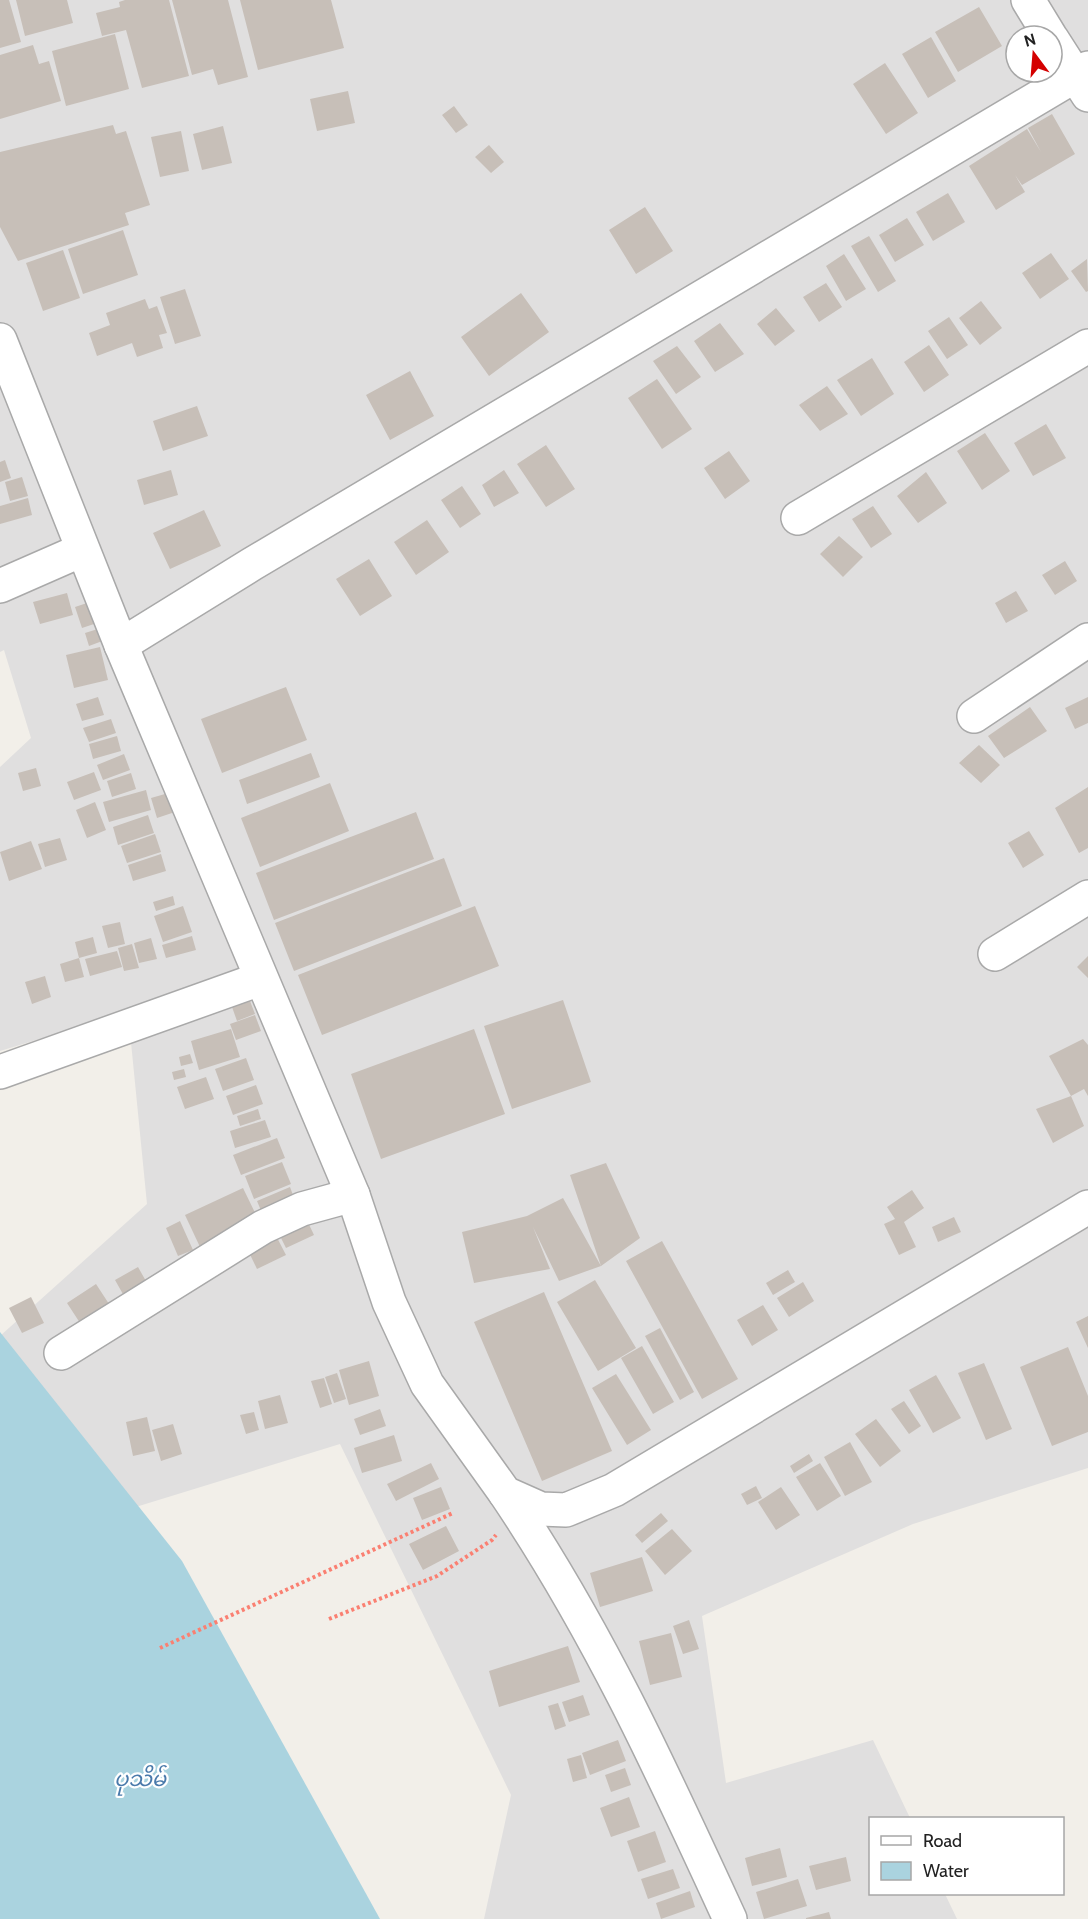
<svg xmlns="http://www.w3.org/2000/svg" width="1088" height="1919" font-family="Cabin,'Noto Sans Myanmar',sans-serif">
<style>
.residential{fill:#e0dfdf;fill-rule:evenodd}
.water{fill:#aad3df}
.building{fill:#c7bfb8}
.lines{fill:none;stroke-linecap:round;stroke-linejoin:round}
.minor-casing{stroke:#a9a9a9;stroke-width:36}
.tertiary-casing{stroke:#a9a9a9;stroke-width:36}
.path{stroke:#fa8072;stroke-width:4;stroke-dasharray:3 3;stroke-linecap:butt}
.minor{stroke:#fff;stroke-width:33}
.tertiary{stroke:#fff;stroke-width:33}
.labels{text-anchor:middle;dominant-baseline:central;stroke-width:4.5;stroke-linejoin:round;paint-order:stroke}
.water-label{font-size:21px;font-style:italic;fill:#4a7aab;stroke:#fff}
</style>
<rect width="100%" height="100%" fill="#f2efe9"/>
<path class="residential" d="M0,0H1088V1468L913,1524L702,1616L726,1783L873,1740L910,1818H870V1894H945L957,1919H484L511,1795L340,1444L113,1514L0,1336L147,1204L128,1012L0,1051V767L31,738L4,650L0,652ZM1016,36H1052V72H1016Z"/>
<path class="water" d="M0,1332L182,1561L380,1919H0Z"/>
<path class="building" d="M0,0H9L21,42L0,48Z
M16,0H67L73,23L25,36Z
M125,0H169L189,76L142,88L126,30L102,36L96,13L120,7L119,2Z
M172,0H228L248,77L218,85L213,69L192,75Z
M240,0H331L344,48L258,70Z
M979,7L1002,46L958,72L935,32Z
M115,34L129,89L66,106L52,51Z
M931,37L956,81L928,98L902,54Z
M33,45L39,64L49,61L61,101L0,119V55Z
M885,63L918,113L886,134L853,84Z
M348,91L355,123L317,131L310,99Z
M454,106L468,125L456,133L442,115Z
M1052,114L1075,154L1022,185L1015,175L1025,192L996,210L969,166L1027,129L1041,152L1028,128Z
M113,125L116,134L126,131L150,205L125,213L129,225L18,261L0,227V152Z
M223,126L232,163L202,170L193,134Z
M181,131L189,171L160,177L151,137Z
M489,145L504,162L491,173L475,157Z
M948,193L965,222L933,241L916,212Z
M645,207L673,251L636,274L609,230Z
M907,218L924,245L895,262L879,235Z
M123,230L138,275L83,294L68,249Z
M869,236L896,281L878,292L851,246Z
M63,250L80,298L43,311L26,263Z
M1051,253L1069,279L1040,299L1022,273Z
M844,254L866,289L846,301L826,266Z
M1087,259L1088,291L1086,292L1071,271Z
M826,283L842,307L819,322L803,297Z
M185,289L201,336L175,344L160,297Z
M521,293L549,332L489,376L461,337Z
M145,299L149,309L157,306L167,333L159,335L163,348L137,357L132,343L97,356L89,333L110,325L106,313Z
M981,301L1002,328L980,345L959,318Z
M776,308L795,331L775,346L757,324Z
M949,317L968,345L947,359L928,331Z
M720,323L744,354L715,372L694,341Z
M929,345L949,375L924,392L904,362Z
M677,346L701,377L676,394L653,361Z
M872,358L894,394L861,416L837,380Z
M410,371L434,416L390,440L366,395Z
M657,379L692,429L662,449L628,398Z
M827,386L848,414L820,431L799,405Z
M197,406L208,436L163,451L153,421Z
M1046,424L1066,458L1033,476L1014,443Z
M985,433L1010,471L982,490L957,451Z
M546,445L575,489L546,507L517,464Z
M729,451L750,481L725,499L704,468Z
M5,460L11,478L0,482V462Z
M171,470L178,495L144,505L137,480Z
M504,470L519,493L494,507L482,485Z
M926,472L947,503L918,523L897,496Z
M22,477L28,496L10,501L5,482Z
M462,486L481,514L460,528L441,500Z
M28,498L32,515L0,524V506Z
M873,506L892,534L871,548L852,519Z
M204,510L221,546L170,569L153,533Z
M427,520L449,552L416,575L394,542Z
M839,536L863,557L843,577L820,554Z
M369,559L392,596L360,616L336,579Z
M1065,561L1077,581L1055,595L1042,575Z
M1016,591L1028,611L1006,623L995,603Z
M67,593L73,615L40,624L33,602Z
M93,601L100,622L82,628L75,607Z
M101,628L105,640L89,646L85,633Z
M100,647L108,680L74,688L66,655Z
M286,687L307,740L222,773L201,719Z
M98,697L104,715L82,721L76,704Z
M1088,697V723L1075,729L1065,708Z
M1030,707L1047,731L1004,758L988,736Z
M111,719L116,733L89,742L83,728Z
M117,736L121,751L93,759L89,744Z
M979,745L1000,765L981,783L959,763Z
M311,753L320,777L247,804L239,780Z
M124,754L130,770L103,780L97,765Z
M36,768L41,786L23,791L18,773Z
M94,772L101,790L74,800L67,782Z
M131,773L136,789L112,797L107,781Z
M330,783L349,831L260,867L241,818Z
M1088,787V848L1079,853L1055,808Z
M146,790L151,810L109,822L103,802Z
M172,792L178,811L157,818L151,798Z
M95,802L106,830L87,838L76,810Z
M416,812L434,859L274,920L256,873Z
M148,815L154,833L118,845L113,827Z
M1029,831L1044,855L1023,868L1008,843Z
M155,834L161,852L127,863L121,846Z
M60,838L67,860L45,867L38,844Z
M31,841L42,869L9,881L0,852Z
M161,854L166,871L133,881L128,865Z
M444,858L462,906L294,971L275,923Z
M173,896L175,905L156,911L153,902Z
M183,906L192,932L163,942L154,916Z
M475,906L499,966L322,1035L298,975Z
M120,922L125,944L108,948L102,926Z
M192,936L196,950L166,958L162,945Z
M93,937L97,953L79,958L75,942Z
M151,938L157,959L139,963L134,943Z
M132,944L139,968L124,971L118,948Z
M117,951L122,967L90,976L85,959Z
M1088,956V978L1077,967Z
M79,958L84,977L65,982L60,964Z
M45,976L51,997L32,1004L25,982Z
M563,1000L591,1082L512,1109L484,1026Z
M250,1001L255,1014L237,1021L232,1007Z
M255,1015L261,1031L236,1040L230,1024Z
M231,1029L240,1057L199,1070L191,1041Z
M474,1029L505,1114L381,1159L351,1074Z
M1083,1039L1088,1045V1096L1084,1089L1071,1096L1049,1056Z
M190,1054L193,1063L181,1066L179,1057Z
M246,1058L254,1080L223,1091L215,1069Z
M184,1069L186,1077L174,1080L172,1072Z
M206,1077L214,1099L185,1109L177,1087Z
M256,1085L263,1104L233,1115L226,1096Z
M1071,1096L1084,1126L1053,1143L1036,1109Z
M258,1109L261,1119L240,1126L237,1116Z
M265,1120L271,1137L235,1148L230,1131Z
M277,1138L285,1158L241,1175L233,1155Z
M282,1162L291,1184L254,1199L245,1176Z
M606,1163L640,1238L601,1266L570,1175Z
M290,1187L297,1206L265,1220L257,1201Z
M243,1188L258,1219L200,1247L185,1215Z
M912,1190L924,1208L904,1222L916,1247L899,1255L884,1224L895,1219L887,1207Z
M563,1198L601,1266L559,1281L533,1227L550,1269L474,1283L462,1232L527,1216Z
M304,1214L314,1235L286,1248L276,1228Z
M954,1217L961,1232L938,1242L932,1227Z
M180,1221L193,1250L178,1256L166,1228Z
M272,1228L286,1255L257,1269L244,1242Z
M662,1241L738,1379L702,1399L626,1261Z
M138,1267L151,1290L128,1303L115,1280Z
M788,1270L795,1282L773,1295L766,1283Z
M595,1280L636,1348L598,1371L557,1302Z
M803,1282L814,1301L789,1317L777,1298Z
M96,1284L111,1307L82,1326L67,1303Z
M544,1292L612,1451L542,1481L474,1322Z
M31,1297L44,1323L22,1333L9,1308Z
M763,1305L778,1330L752,1346L737,1320Z
M1088,1316V1348L1076,1322Z
M660,1328L694,1392L680,1400L645,1336Z
M642,1346L674,1402L653,1414L621,1358Z
M1068,1347L1088,1396V1432L1052,1446L1020,1367Z
M369,1361L379,1396L349,1405L339,1370Z
M984,1363L1012,1429L986,1440L958,1373Z
M337,1373L346,1399L334,1403L325,1377Z
M616,1374L651,1430L627,1445L592,1388Z
M936,1375L961,1418L933,1433L909,1390Z
M324,1378L332,1404L320,1408L311,1381Z
M280,1395L288,1423L265,1429L258,1401Z
M904,1401L921,1426L909,1434L891,1409Z
M380,1409L386,1426L360,1435L354,1419Z
M254,1412L259,1430L246,1434L240,1415Z
M147,1417L155,1451L133,1456L126,1422Z
M876,1419L901,1451L880,1467L855,1434Z
M173,1424L182,1454L161,1461L152,1430Z
M394,1435L402,1461L362,1473L354,1448Z
M850,1442L872,1482L845,1496L824,1457Z
M809,1454L813,1461L794,1473L790,1466Z
M431,1463L439,1479L396,1501L387,1484Z
M820,1463L841,1496L817,1511L796,1477Z
M756,1486L762,1498L747,1505L741,1494Z
M441,1487L450,1509L422,1520L413,1498Z
M781,1487L800,1515L776,1530L758,1502Z
M661,1513L668,1521L642,1543L635,1535Z
M446,1526L459,1551L423,1570L409,1544Z
M672,1529L692,1551L665,1575L645,1551Z
M642,1557L653,1591L600,1607L590,1573Z
M689,1620L699,1649L683,1654L673,1626Z
M671,1633L682,1677L650,1685L639,1641Z
M568,1646L580,1682L499,1707L489,1671Z
M583,1695L590,1715L569,1722L562,1702Z
M558,1703L566,1726L555,1730L548,1706Z
M618,1740L626,1761L590,1775L582,1753Z
M581,1755L587,1778L573,1782L567,1759Z
M625,1768L631,1785L611,1792L605,1775Z
M629,1797L640,1827L611,1837L600,1808Z
M655,1831L666,1862L638,1872L627,1841Z
M780,1848L787,1877L752,1886L745,1858Z
M846,1857L851,1881L816,1890L809,1866Z
M673,1869L680,1888L648,1899L641,1879Z
M798,1879L807,1906L764,1919L756,1892Z
M690,1891L695,1907L661,1919L656,1903Z
M829,1912L831,1919H806V1918Z"/>
<g class="lines">
<defs>
<path id="minor" d="M1028,0L1050,36
M1052,39L1088,95
M798,518L1088,346
M0,586L82,550
M121,645L252,564L1088,68
M974,716L1088,640
M995,954L1088,897
M0,1072L260,979
M61,1353L263,1227L302,1209L353,1195
M505,1493C597,1629 662,1771 730,1919"/>
<path id="tertiary" d="M0,340L121,645L353,1195L389,1302L427,1384L505,1493L541,1509L566,1510L614,1490L1088,1207"/>
</defs>
<use href="#minor" class="minor-casing"/>
<use href="#tertiary" class="tertiary-casing"/>
<path class="path" d="M329,1619L437,1576L492,1540L496,1535
M160,1648L453,1513"/>
<use href="#minor" class="minor"/>
<use href="#tertiary" class="tertiary"/>
</g>
<g class="labels">
<g class="water-label">
<text x="140" y="1778">ပုသိမ်</text>
</g>
</g>
<rect x="869" y="1817" width="195" height="78" fill="#ffffff" stroke="#a7a7a7" stroke-width="1.5"/>
<rect x="881" y="1836" width="30" height="9" fill="#ffffff" stroke="#a7a7a7" stroke-width="1.5"/>
<text x="923" y="1847" font-size="18" fill="#222222">Road</text>
<rect x="881" y="1862" width="30" height="18" fill="#aad3df" stroke="#a7a7a7" stroke-width="1.5"/>
<text x="923" y="1877" font-size="18" fill="#222222">Water</text>
<g transform="translate(1034 54) rotate(344)"><circle r="28" fill="#ffffff" stroke="#a7a7a7" stroke-width="1.5"/>
<path d="M0-4.5L10 22L0 15L-10 22Z" fill="#d40000"/>
<text y="-9" font-size="16" font-weight="bold" text-anchor="middle" fill="#222222">N</text>
</g>
</svg>
